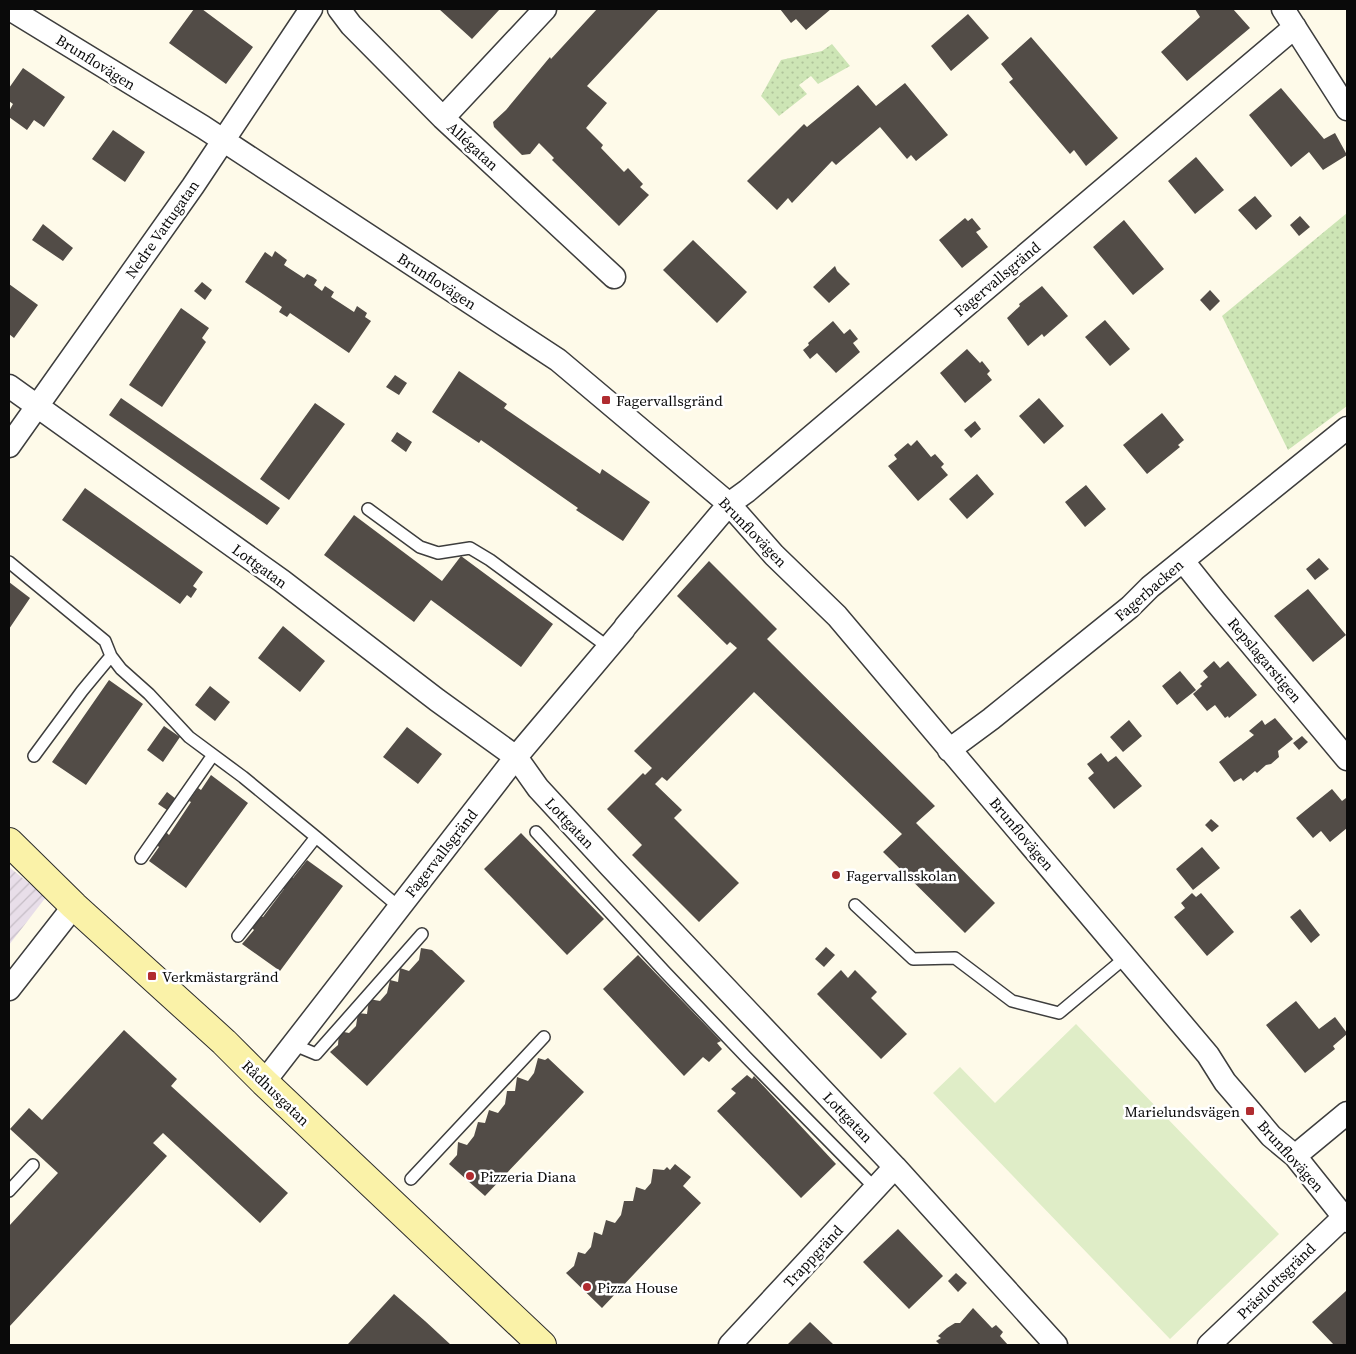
<svg xmlns="http://www.w3.org/2000/svg" width="1356" height="1354" font-family="'Source Serif 4',serif">
<style>
.industrial{fill:url(#industrial-furrows)}
.park{fill:url(#park-dots)}
.pitch{fill:#dfedc7}
.building{fill:#524c47}
.lines{fill:none;stroke-linecap:round;stroke-linejoin:round}
.service-casing{stroke:#3d3d3d;stroke-width:14}
.minor-casing{stroke:#3d3d3d;stroke-width:25}
.secondary-casing{stroke:#2c2c2c;stroke-width:30}
.service{stroke:#fff;stroke-width:11}
.minor{stroke:#fff;stroke-width:22}
.secondary{stroke:#faf2a8;stroke-width:28}
.poi-dot{fill:#b02c30;stroke:#fff;stroke-width:2}
.labels{text-anchor:middle;dominant-baseline:central;stroke-width:5;stroke-linejoin:round;paint-order:stroke}
.street-label{font-size:15px;fill:#0a0a0a;stroke:#fff}
.poi-label{font-size:15px;fill:#0a0a0a;stroke:#fff;text-anchor:start}
</style>
<defs>
<pattern id="industrial-furrows" width="10" height="10" patternUnits="userSpaceOnUse" patternTransform="scale(1.25)"><rect width="10" height="10" fill="#e8dee9"/><path d="M-1 1l2-2M0 10L10 0M9 11l2-2" fill="none" stroke="#c6bdc6"/></pattern>
<pattern id="park-dots" width="8" height="8" patternUnits="userSpaceOnUse" patternTransform="scale(1.25)"><rect width="8" height="8" fill="#cde5b5"/><path d="M2 2h.1M6 6h.1" fill="none" stroke="#afc39a" stroke-width="1.8" stroke-linecap="round"/></pattern>
</defs>
<rect width="100%" height="100%" fill="#fefae9"/>
<path class="industrial" d="M9,867L46,897L9,945Z"/>
<path class="park" d="M832,44L850,66L818,84L811,76L799,85L807,94L779,116L761,96L781,60L822,51Z
M1347,213V406L1288,450L1222,316Z"/>
<path class="pitch" d="M1076,1024L1279,1234L1170,1339L933,1093L960,1067L995,1103Z"/>
<path class="building" d="M194,9H202L253,47L226,84L169,43Z
M439,9H500L472,39Z
M597,9H659L587,86L607,103L586,128L603,145L601,148L624,172L628,168L643,184L640,187L649,195L619,226L552,160L554,158L539,143L530,154L522,155L494,127L493,122L506,110L550,57L551,59Z
M780,9H831L806,30L796,19L791,23Z
M1195,9H1233L1250,28L1187,81L1161,52L1200,17Z
M968,14L989,38L951,71L931,46Z
M1031,37L1118,138L1086,166L1074,150L1070,154L1009,82L1013,79L1001,64Z
M23,68L65,97L44,127L34,120L27,130L9,117V111L13,104L9,101V88Z
M905,83L948,135L916,161L911,155L907,159L880,127L836,165L832,161L792,203L788,198L777,210L747,181L804,124L807,127L858,85L876,106Z
M1281,88L1324,139L1335,133L1347,155L1323,170L1309,152L1291,167L1249,115Z
M113,130L145,152L125,182L92,159Z
M1196,157L1224,190L1195,214L1168,181Z
M1255,196L1272,216L1256,230L1238,210Z
M1300,216L1310,227L1299,236L1290,225Z
M965,218L968,221L972,218L981,229L976,232L988,247L962,268L939,240Z
M1124,220L1164,269L1133,295L1093,247Z
M43,224L73,248L63,261L32,240Z
M693,240L747,292L717,323L663,270Z
M275,251L287,260L284,265L304,278L307,274L313,277L317,280L314,285L322,291L325,286L334,292L331,297L354,312L357,306L367,313L365,317L371,321L349,353L290,313L287,317L279,312L282,307L245,282L265,252L272,257Z
M835,266L837,271L850,284L829,303L813,287Z
M202,282L212,290L205,300L194,291Z
M9,284L38,305L14,338L9,334Z
M1042,286L1068,316L1044,337L1042,334L1028,346L1007,318L1020,306L1019,304Z
M1210,290L1220,301L1210,311L1200,300Z
M181,308L209,328L202,338L206,342L162,407L129,385Z
M1105,320L1130,349L1110,366L1085,337Z
M833,321L844,334L850,329L858,339L853,343L860,352L836,373L817,353L810,359L803,350L809,345L808,343Z
M967,349L980,363L982,361L990,371L987,374L992,380L965,403L940,373Z
M459,371L507,404L504,408L600,474L602,469L650,502L623,541L576,510L578,508L481,440L479,443L432,412Z
M395,375L407,383L399,395L386,387Z
M121,398L280,508L267,525L109,415Z
M1039,398L1064,426L1044,444L1019,416Z
M315,403L345,424L289,500L260,479Z
M1162,413L1184,440L1178,445L1180,447L1147,474L1123,445Z
M975,421L981,429L971,438L964,430Z
M397,432L412,442L406,452L391,441Z
M917,440L931,457L935,454L944,464L941,467L948,475L918,501L888,466L897,459L894,455L908,443L911,446Z
M977,474L994,494L967,519L949,499Z
M1086,485L1106,509L1085,527L1065,502Z
M85,488L203,572L193,586L197,589L191,598L187,595L180,604L62,520Z
M354,515L442,581L461,556L553,624L521,667L431,600L414,622L324,555Z
M1319,558L1329,569L1315,580L1306,569Z
M709,561L777,629L767,639L935,806L916,823L995,903L965,933L883,852L902,834L754,692L667,781L662,777L655,784L682,810L674,818L739,883L699,922L632,855L642,845L607,809L643,773L645,775L652,768L634,751L737,648L730,642L727,645L677,596Z
M9,582L30,598L9,629Z
M1308,589L1346,635L1313,662L1274,616Z
M283,626L325,661L300,692L258,658Z
M1214,661L1220,668L1228,661L1257,695L1229,718L1228,716L1225,718L1215,705L1207,711L1193,694L1202,686L1200,684L1208,677L1203,671Z
M1180,671L1196,690L1177,705L1162,686Z
M109,680L143,704L86,785L52,762Z
M210,686L230,702L215,721L195,705Z
M1275,718L1293,739L1278,751L1279,757L1271,764L1266,765L1257,773L1255,771L1243,781L1241,778L1234,782L1219,762L1254,735L1249,731L1262,720L1265,725Z
M1129,720L1142,736L1123,752L1110,737Z
M164,726L180,737L163,762L147,750Z
M407,727L442,754L418,784L383,757Z
M1302,736L1308,742L1299,750L1293,743Z
M1101,753L1108,762L1116,756L1142,786L1114,809L1088,778L1094,773L1087,764Z
M211,775L248,803L186,888L149,861L159,847L157,845L166,832L169,835L191,802L189,801L198,788L201,790Z
M1332,789L1342,801L1346,798L1347,800V828L1330,842L1321,831L1313,838L1296,818Z
M167,792L176,799L167,810L158,804Z
M1211,819L1219,826L1212,832L1205,825Z
M521,833L604,919L567,955L484,869Z
M1202,847L1220,868L1193,890L1176,869Z
M307,860L343,886L280,971L242,944L254,930L252,928L261,916L263,917L284,889L283,888L292,877L293,878Z
M1192,893L1196,897L1201,893L1234,932L1207,956L1174,917L1185,908L1181,903Z
M1300,909L1320,935L1311,943L1290,917Z
M826,947L835,955L824,967L815,959Z
M421,948L432,950L465,981L367,1086L330,1052L338,1045L339,1031L349,1033L356,1026L358,1013L367,1014L369,999L380,1001L387,993L390,980L398,982L400,968L409,971L419,960Z
M638,955L721,1041L717,1043L722,1049L709,1062L703,1057L684,1076L603,989Z
M841,970L848,978L855,970L877,992L871,998L907,1034L881,1059L817,994Z
M1296,1001L1319,1029L1335,1017L1347,1033V1034L1333,1046L1335,1049L1305,1073L1266,1025Z
M124,1030L177,1079L171,1086L288,1193L260,1223L163,1133L153,1143L167,1156L9,1327V1226L58,1173L10,1129L29,1108L42,1120Z
M538,1058L545,1060L548,1058L584,1092L485,1196L449,1164L457,1155L458,1142L467,1145L474,1136L478,1122L485,1123L489,1110L498,1113L505,1104L507,1091H515L517,1077L528,1081L534,1073Z
M747,1075L752,1079L754,1076L836,1164L801,1198L717,1111L736,1093L731,1089Z
M675,1164L691,1177L683,1186L701,1203L602,1308L566,1273L574,1266L578,1252L585,1254L591,1247L594,1232L602,1235L606,1220L615,1223L621,1215L624,1201H633L636,1187L645,1190L651,1183L653,1169L664,1170L667,1167L670,1170Z
M898,1229L943,1276L909,1309L863,1262Z
M956,1273L967,1283L958,1292L948,1281Z
M1346,1291L1347,1293V1345H1334L1312,1322Z
M394,1294L425,1321L451,1345H350L348,1344Z
M973,1308L992,1328L996,1325L1003,1332L1000,1336L1008,1345H940L936,1341L941,1338L938,1336L947,1328L955,1323H960Z
M810,1322L834,1345H787Z"/>
<g class="lines">
<defs>
<path id="service" d="M368,509L420,547L438,553L470,548L490,560L608,647
M9,562L105,641L111,656L121,669L149,694L189,737L243,777L316,837L399,907
M34,756L82,691L111,656
M536,832L665,972L747,1058L875,1188
M141,858L213,755
M855,905L913,959L955,958L1012,1001L1059,1013L1126,957
M238,936L316,837
M292,1044L316,1054L422,934
M411,1179L544,1037
M9,1191L33,1165"/>
<path id="minor" d="M10,9L203,127L558,360L729,504L774,555L837,616L1208,1055L1225,1082L1250,1111L1271,1136L1295,1156L1347,1221
M339,9L351,25L443,118L614,277
M1283,9L1347,109
M443,118L545,9
M9,386L282,581L437,700L516,757L538,788L611,867L895,1167L1056,1345
M9,446L193,186L311,9
M1183,561L1215,601L1347,759
M625,627L729,504L747,491L1295,27
M949,750L991,719L1130,607L1150,587L1347,428
M9,989L74,906
M264,1082L516,757L624,629
M1295,1156L1347,1113
M730,1345L895,1167
M1209,1345L1344,1217"/>
<path id="secondary" d="M9,842L74,906L224,1042L264,1082L542,1345"/>
</defs>
<use href="#service" class="service-casing"/>
<use href="#minor" class="minor-casing"/>
<use href="#secondary" class="secondary-casing"/>
<use href="#service" class="service"/>
<use href="#minor" class="minor"/>
<use href="#secondary" class="secondary"/>
</g>
<g class="poi-dot">
<rect x="601" y="395" width="10" height="10" rx="2.5"/>
<circle cx="836" cy="875" r="5"/>
<rect x="147" y="971" width="10" height="10" rx="2.5"/>
<rect x="1245" y="1106" width="10" height="10" rx="2.5"/>
<circle cx="470" cy="1176" r="5"/>
<circle cx="587" cy="1287" r="5"/>
</g>
<g class="labels">
<g class="street-label">
<text transform="translate(96 62) rotate(32)">Brunflovägen</text>
<text transform="translate(473 146) rotate(43)">Allégatan</text>
<text transform="translate(162 229) rotate(-55)">Nedre Vattugatan</text>
<text transform="translate(997 279) rotate(-40)">Fagervallsgränd</text>
<text transform="translate(437 281) rotate(33)">Brunflovägen</text>
<text transform="translate(753 532) rotate(46)">Brunflovägen</text>
<text transform="translate(260 566) rotate(36)">Lottgatan</text>
<text transform="translate(1149 590) rotate(-41)">Fagerbacken</text>
<text transform="translate(1265 660) rotate(50)">Repslagarstigen</text>
<text transform="translate(570 823) rotate(47)">Lottgatan</text>
<text transform="translate(1022 834) rotate(50)">Brunflovägen</text>
<text transform="translate(441 853) rotate(-52)">Fagervallsgränd</text>
<text transform="translate(276 1093) rotate(44)">Rådhusgatan</text>
<text transform="translate(848 1117) rotate(46)">Lottgatan</text>
<text transform="translate(1291 1156) rotate(48)">Brunflovägen</text>
<text transform="translate(813 1256) rotate(-47)">Trappgränd</text>
<text transform="translate(1276 1281) rotate(-44)">Prästlottsgränd</text>
</g>
<g class="poi-label">
<text x="616" y="400">Fagervallsgränd</text>
<text x="846" y="875">Fagervallsskolan</text>
<text x="162" y="976">Verkmästargränd</text>
<text x="1240" y="1111" text-anchor="end">Marielundsvägen</text>
<text x="480" y="1176">Pizzeria Diana</text>
<text x="597" y="1287">Pizza House</text>
</g>
</g>
<rect width="1356" height="1354" fill="none" stroke="#0a0a0a" stroke-width="20"/>
</svg>
